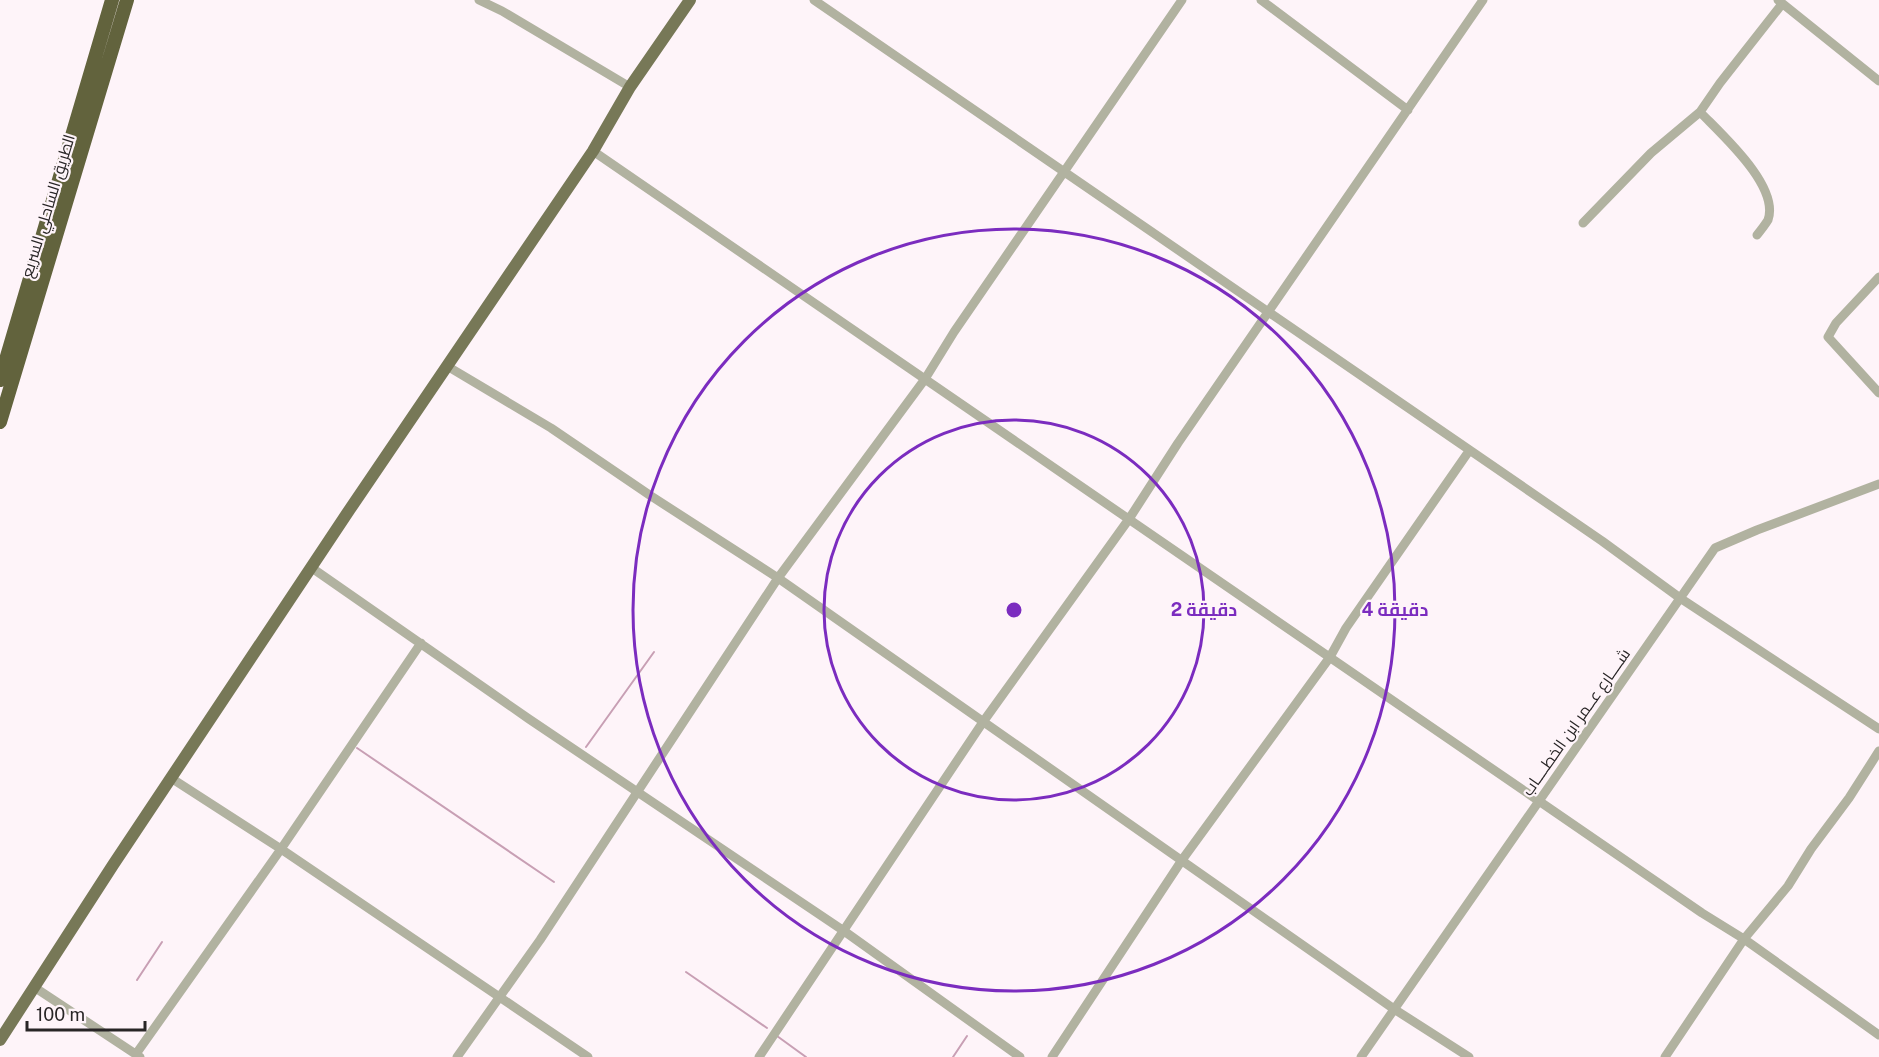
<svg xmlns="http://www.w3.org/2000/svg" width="1879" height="1057" font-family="'Public Sans',Cairo,sans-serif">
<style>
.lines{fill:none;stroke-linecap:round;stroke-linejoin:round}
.stream{stroke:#c89fb4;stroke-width:2}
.minor{stroke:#b1b2a0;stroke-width:9}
.major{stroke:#777857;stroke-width:12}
.highway{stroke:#62633d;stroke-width:14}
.ring{fill:none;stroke:#7b2cbf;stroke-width:3}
.labels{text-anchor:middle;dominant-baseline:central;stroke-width:4.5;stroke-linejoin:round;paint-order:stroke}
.street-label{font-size:16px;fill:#282526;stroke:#fef4f9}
.centre{fill:#7b2cbf;stroke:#fef4f9;stroke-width:3}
.ring-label{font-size:18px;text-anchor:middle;font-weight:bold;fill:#7b2cbf;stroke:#fef4f9;stroke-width:4.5;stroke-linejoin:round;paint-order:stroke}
</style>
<rect width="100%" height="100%" fill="#fef4f9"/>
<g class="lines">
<path class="stream" d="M586,747L654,652
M357,748L554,882
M686,972L767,1028
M137,980L162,942
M777,1036L806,1057
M953,1057L967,1036"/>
<path class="minor" d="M479,0L502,11L630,87
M814,0L1602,541L1680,598L1879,729
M1261,0L1408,110
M1778,0L1879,81
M1700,112C1721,134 1780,186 1768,220C1765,225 1761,230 1757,235
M593,151L1702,913L1744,939L1879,1035
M1583,223L1651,153L1700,112L1720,83L1782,4
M1879,277L1836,323L1828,337L1879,393
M447,366L551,428L651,496L778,578L1394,1009L1469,1057
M312,568L529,719L844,931L1020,1057
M171,778L281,849L588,1057
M34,987L140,1057
M136,1054L281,849L421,643
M457,1057L540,940L778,578L925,379L954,332L1182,0
M759,1057L983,722L1129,519L1178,443L1483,0
M1052,1057L1182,860L1330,657L1346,628L1469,451
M1361,1057L1715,548L1757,530L1879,484
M1665,1057L1744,939L1788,886L1811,849L1849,798L1879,751"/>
<path class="major" d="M0,1040L113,865L350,509L593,151L630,87L690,0"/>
<path class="highway" d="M0,380L112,0
M0,422L127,0"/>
</g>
<g class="ring">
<circle cx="1014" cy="610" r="190"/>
<circle cx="1014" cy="610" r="381"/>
</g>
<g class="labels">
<g class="street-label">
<text transform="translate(48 206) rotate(-73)">الطريق الساحلي السريع</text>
<text transform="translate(1576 722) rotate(-55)">شــــارع عــمر ابن الخطــــاب</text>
</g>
</g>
<circle cx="1014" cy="610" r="9" class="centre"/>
<g class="ring-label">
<text x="1204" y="616">2 دقيقة</text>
<text x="1395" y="616">4 دقيقة</text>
</g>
<path d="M27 1021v9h118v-9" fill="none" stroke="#282526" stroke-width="3"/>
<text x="36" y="1021" font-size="18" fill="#282526" stroke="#fef4f9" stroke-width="4.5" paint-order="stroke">100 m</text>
</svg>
